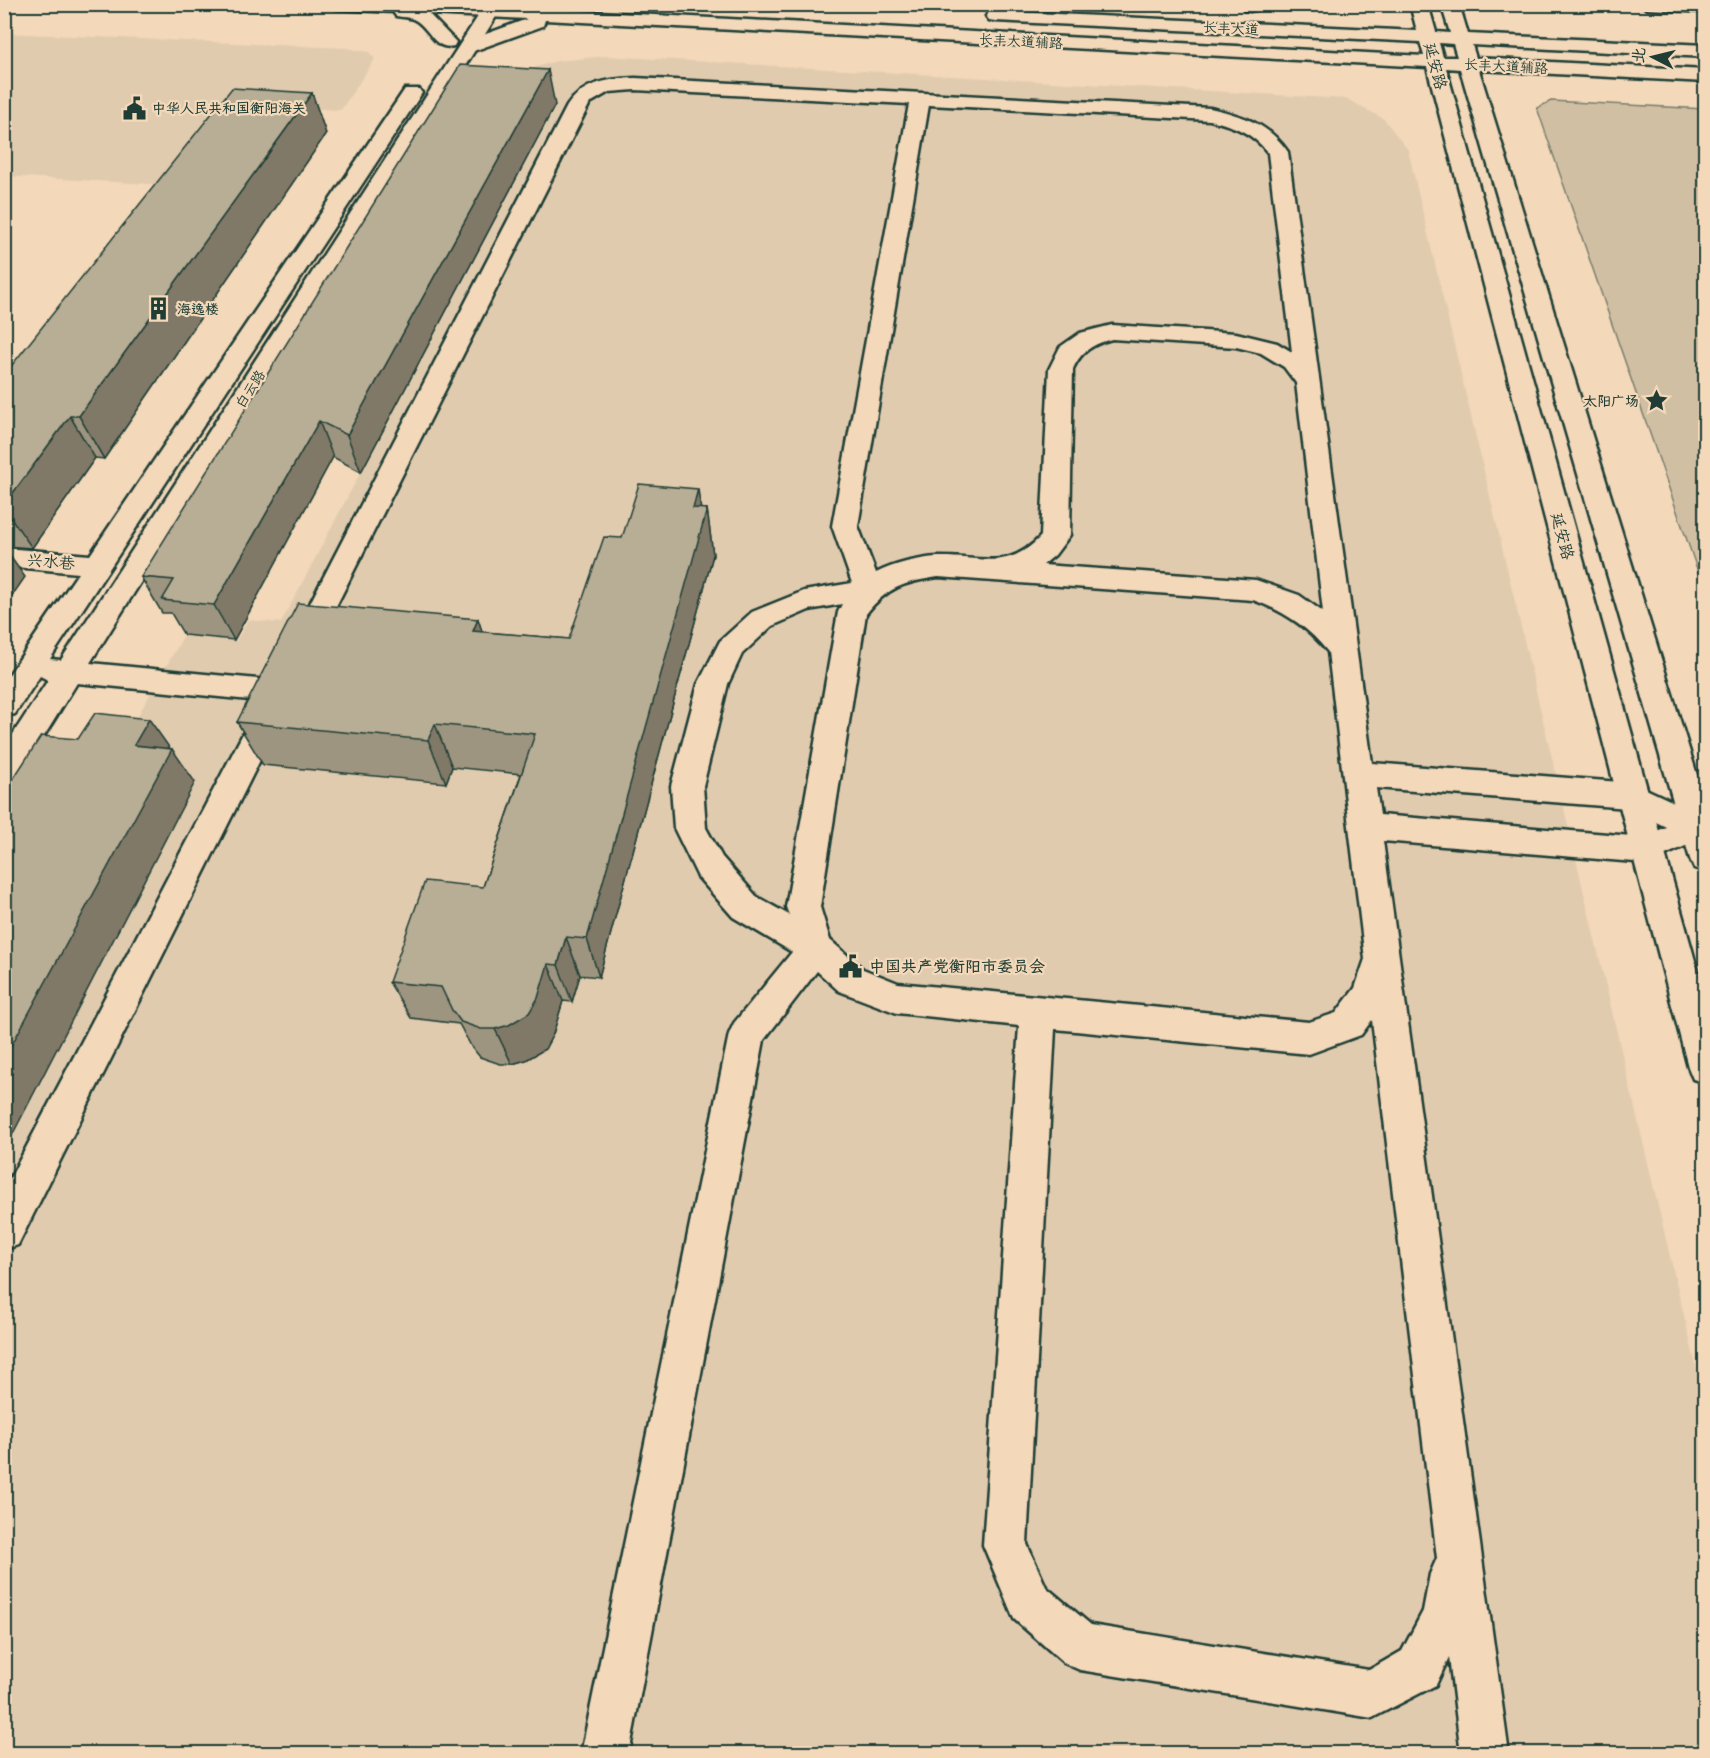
<svg xmlns="http://www.w3.org/2000/svg" width="1710" height="1758" font-family="Delius,'LXGW WenKai TC',sans-serif">
<style>
.built{fill:#e1cbaf}
.green{fill:#d1bfa4;stroke:#787e6c;stroke-width:1.5}
.lines{fill:none;stroke-linecap:round;stroke-linejoin:round}
.minor-casing{stroke:#1f3d34;stroke-width:5}
.major-casing{stroke:#1f3d34;stroke-width:5}
.minor{fill:#f3d8ba;fill-rule:evenodd}
.major{fill:#f3d8ba;fill-rule:evenodd}
.wall{fill:#9e9580;stroke:#1f3d34;stroke-width:1.5}
.shaded-wall{fill:#817968;stroke:#1f3d34;stroke-width:1.5}
.building{fill:#b8ad95;stroke:#1f3d34;stroke-width:1.5}
.labels{text-anchor:middle;dominant-baseline:central;stroke-width:4.5;stroke-linejoin:round;paint-order:stroke}
.far-street-label{font-size:14px;fill:#1f3d34;stroke:#f3d8ba}
.far-poi-label{font-size:14px;font-weight:bold;fill:#1f3d34;stroke:#f3d8ba;text-anchor:start}
.street-label{font-size:16px;fill:#1f3d34;stroke:#f3d8ba}
.poi-label{font-size:16px;font-weight:bold;fill:#1f3d34;stroke:#f3d8ba;text-anchor:start}
</style>
<rect width="100%" height="100%" fill="#f3d8ba"/>
<filter id="ink" filterUnits="userSpaceOnUse"><feTurbulence type="fractalNoise" baseFrequency=".0167" numOctaves="2"/><feDisplacementMap in="SourceGraphic" scale="12" xChannelSelector="R" yChannelSelector="G"/><feConvolveMatrix kernelMatrix="1 2 1 2 8 2 1 2 1" color-interpolation-filters="sRGB"/></filter>
<g filter="url(#ink)">
<path class="built" d="M4,33L346,48L369,52L375,59L341,110L265,106L204,187L5,176Z
M605,56L1347,99L1384,119L1408,150L1705,1404V1753H5L4,1151L195,782L120,747L184,635L236,641L248,620L281,623L554,106L524,77L536,67L557,61Z"/>
<path class="green" d="M1551,101L1705,109V592L1537,108Z"/>
<g class="lines">
<defs>
<path id="minor" d="M486,4H504L90,663L279,681L290,684L294,692L290,700L284,701L287,706L18,1245L4,1250V1190L260,701L77,683L15,783L4,786V748L48,680L40,676L15,714L4,717V682L78,573L4,566V548L90,555L405,89H419L422,93L50,659L61,660Z
M635,78L1210,108C1243,116 1268,123 1288,152L1372,763L1633,783L1706,817V837L1647,863L1383,841L1509,1754H1461L1449,1657L1436,1685L1372,1718L1080,1670L1064,1663L1014,1619L983,1545L1019,1026L897,1013L839,991L817,971L764,1040L629,1754H581L729,1034L734,1023L792,952L733,917L698,877L674,828L671,786L698,684L720,641L752,612L804,591L852,583L832,526L909,104L635,90L609,92L590,103L317,644L313,651L303,654L293,651L289,644L567,106C583,82 608,79 635,78ZM929,105L1210,120C1234,126 1253,133 1268,153L1292,352L1277,343L1236,333L1112,325L1080,333L1060,347L1049,369L1041,536C1008,572 980,556 938,557C918,558 894,564 876,573L858,526ZM1112,339L1236,347L1261,353L1284,367L1296,383L1323,612L1299,595L1256,580L1043,565L1055,555L1070,535L1073,369C1081,351 1093,344 1112,339ZM938,577L1253,600C1284,611 1308,627 1328,652L1365,959L1355,988L1336,1013L1309,1022L898,983L863,969L830,940L820,907L866,614C887,587 905,582 938,577ZM842,604L838,612L786,907L789,915L757,897L722,857L706,828L703,786L728,684L742,654L772,626L809,610ZM1376,788L1628,808L1666,827L1644,837L1380,815ZM1372,1020L1437,1558L1430,1574L1423,1611L1402,1651L1369,1670L1091,1625L1046,1587L1027,1544L1055,1029L1309,1054L1361,1035Z"/>
<path id="major" d="M327,4H448L1424,56L1420,42L995,21L989,20L986,16L989,12L995,11L1417,31L1410,4H1428L1436,32L1450,33L1441,4H1459L1468,34L1706,45V57L1472,45L1476,58L1706,70V82L1479,70L1706,804V872L1694,868L1690,859L1460,69L1446,68L1706,1000V1083L1693,1079L1688,1067L1427,67L545,20L543,26L468,53L461,51L459,47L461,43L527,19L429,14L456,42L454,46C434,51 430,28 415,20C410,17 401,17 396,16L393,12L336,9ZM1439,43L1453,44L1457,57H1443Z
M1242,4H1268L1265,8L1250,11L1244,10Z
M1639,4H1706V12L1648,9Z"/>
</defs>
<use href="#minor" class="minor-casing"/>
<use href="#major" class="major-casing"/>
<use href="#minor" class="minor"/>
<use href="#major" class="major"/>
</g>
<path class="wall" d="M312,93L326,134L104,459L95,458L32,548L4,546V375Z
M555,105L361,472L333,457L234,640L184,635L171,613H162L141,577Z
M701,509H707L713,555L599,977L580,975L572,1002L563,1001L553,1034L545,1049L526,1060L512,1064H500L480,1057L471,1046L459,1024L411,1018L389,982L483,887L521,774L452,767L446,783L263,765L237,722L478,619L482,632L569,639L622,538Z"/>
<path class="shaded-wall" d="M548,70L555,105L361,472L347,435Z
M312,93L326,134L104,459L79,416Z
M70,416L95,458L32,548L4,508V505Z
M319,421L333,457L234,640L214,605Z
M698,489L703,525L707,509L713,555L599,977L587,939L693,508Z
M4,548L25,577L5,606L10,612L4,621Z
M478,619L493,664L473,631Z
M149,719L171,750L172,749L195,782L4,1151V1059L134,745Z
M435,724L452,767L446,783L428,740Z
M566,937L580,975L572,1002L558,965Z
M548,964L563,1001L553,1034L545,1049L526,1060L512,1064L495,1029Z"/>
<path class="building" d="M460,65L548,70L347,435L319,421L214,605L162,600L174,580L141,577Z
M232,88L312,93L79,416H70L4,505V375Z
M639,484L698,489L693,508L707,509L587,939L566,937L558,965L548,964L538,998L529,1013L509,1025L495,1029H481L461,1022L452,1010L441,987L389,982L425,881L483,887L535,734L435,724L428,740L237,722L298,603L478,619L473,631L569,639L604,537L622,538Z
M95,713L149,719L134,745L172,749L4,1059V793L41,736L78,739Z"/>
</g>
<defs>
<symbol id="civic-bare" viewBox="-9 -9 18 18"><path d="M-.6-6.5H3V-4.5H.6V-3L4-1V1h2V6H-6V1h2V-1L-.6-3ZM-1.2 2.5V6h2.4V2.5Z" fill="#1f3d34" stroke="#f3d8ba" stroke-width="2.5" paint-order="stroke"/></symbol>
<symbol id="building-bare" viewBox="-9 -9 18 18"><path d="M-4-6H4V6H1V3H-1V6H-4ZM-2.5-4.3h1.7v1.8h-1.7ZM.8-4.3h1.7v1.8H.8ZM-2.5-1h1.7V.8h-1.7ZM.8-1h1.7V.8H.8Z" fill="#1f3d34" stroke="#f3d8ba" stroke-width="2.5" paint-order="stroke"/></symbol>
<symbol id="sight-bare" viewBox="-9 -9 18 18"><path d="M0-6L1.8-2.2L6-1.7L2.9 1.2L3.7 5.4L0 3.3L-3.7 5.4L-2.9 1.2L-6-1.7L-1.8-2.2Z" fill="#1f3d34" stroke="#f3d8ba" stroke-width="2.5" paint-order="stroke"/></symbol>
</defs>
<g fill-rule="evenodd">
<use href="#civic-bare" x="118" y="92" width="33" height="33"/>
<use href="#building-bare" x="142" y="292" width="33" height="33"/>
<use href="#sight-bare" x="1640" y="384" width="33" height="33"/>
<use href="#civic-bare" x="834" y="950" width="33" height="33"/>
</g>
<g class="labels">
<g class="far-street-label">
<text transform="translate(1231 28) rotate(3)">长丰大道</text>
<text transform="translate(1021 41) rotate(3)">长丰大道辅路</text>
<text transform="translate(1506 66) rotate(3)">长丰大道辅路</text>
<text transform="translate(250 389) rotate(-57)">白云路</text>
</g>
<g class="far-poi-label">
<text x="152" y="108">中华人民共和国衡阳海关</text>
<text x="177" y="309">海逸楼</text>
<text x="1639" y="401" text-anchor="end">太阳广场</text>
</g>
<g class="street-label">
<text transform="translate(1436 66) rotate(75)">延安路</text>
<text transform="translate(1563 536) rotate(75)">延安路</text>
<text transform="translate(51 561) rotate(5)">兴水巷</text>
</g>
<g class="poi-label">
<text x="869" y="966">中国共产党衡阳市委员会</text>
</g>
</g>
<rect width="1710" height="1758" fill="none" stroke="#f3d8ba" stroke-width="24"/>
<rect x="12" y="12" width="1686" height="1734" fill="none" stroke="#1f3d34" stroke-width="2" filter="url(#ink)"/>
<g transform="translate(1653 57) rotate(277)" stroke="#f3d8ba" stroke-width="4.5" paint-order="stroke">
<path d="M0-4.5L10 22L0 15L-10 22Z" fill="#1f3d34"/>
<text y="-9" font-size="16" font-weight="bold" text-anchor="middle" fill="#1f3d34">北</text>
</g>
</svg>
